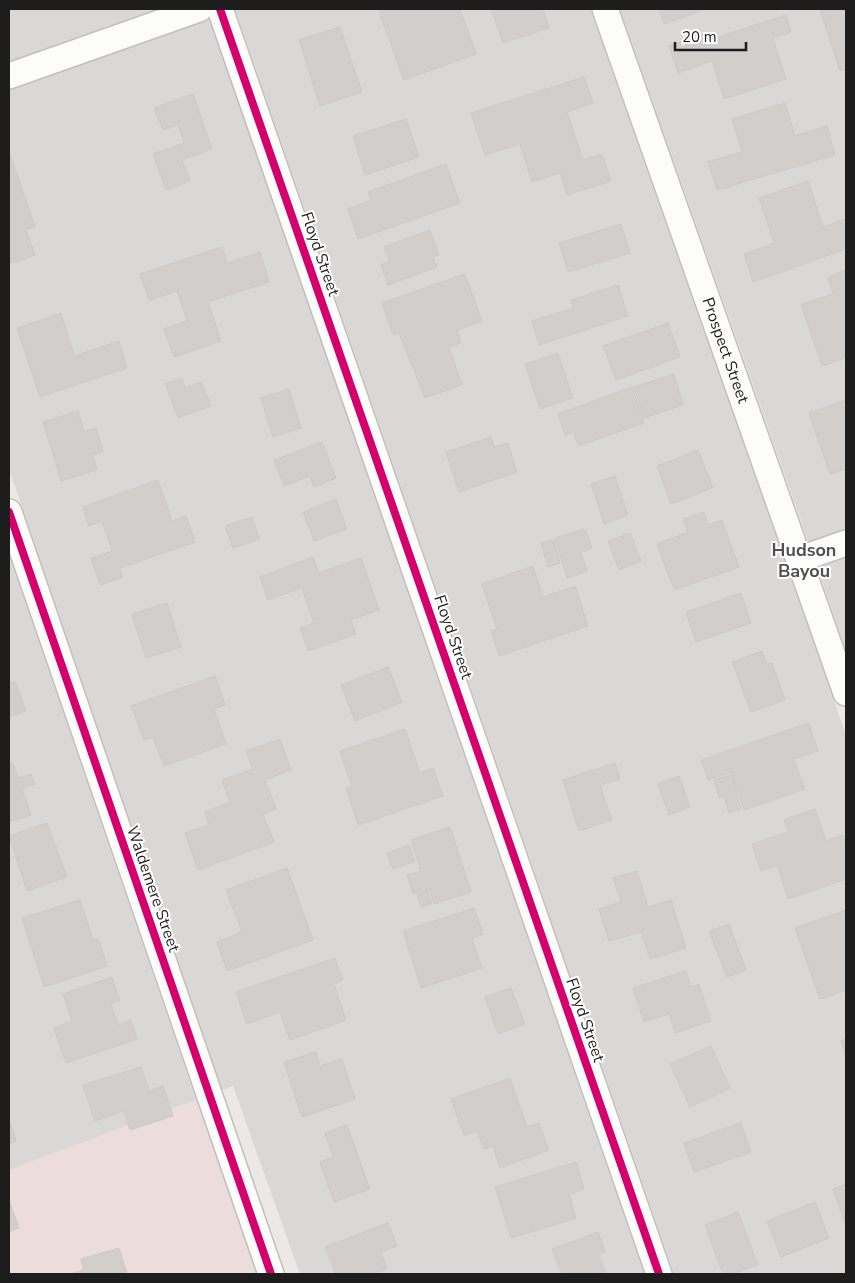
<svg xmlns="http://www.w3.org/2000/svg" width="855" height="1283" font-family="'Nunito Sans',sans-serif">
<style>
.residential{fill:#dad8d7}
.commercial{fill:#eddcdc}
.building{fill:#d2cecc;stroke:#cec9c7}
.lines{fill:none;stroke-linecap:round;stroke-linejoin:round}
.minor-casing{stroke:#c1bfbe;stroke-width:28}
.minor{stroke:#fcfcfb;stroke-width:25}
.cycleway-casing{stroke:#fff;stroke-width:11}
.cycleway{stroke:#d6006c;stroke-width:8}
.labels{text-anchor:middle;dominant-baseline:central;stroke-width:4;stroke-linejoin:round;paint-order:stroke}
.street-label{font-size:16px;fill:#1d1d1d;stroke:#fff}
.neighbourhood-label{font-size:18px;font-weight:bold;fill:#505050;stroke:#fff}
</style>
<rect width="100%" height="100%" fill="#ebe8e5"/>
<path class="residential" d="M9,9H161L9,62Z
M235,9H590L846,735V1274H674Z
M620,9H846V530L809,543Z
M209,18L644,1274H300L233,1086L222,1090L9,469V89Z
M9,555L196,1100L9,1170Z
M846,556V651L817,566Z"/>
<path class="commercial" d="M196,1100L257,1274H9V1170Z"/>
<path class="building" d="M378,9H460L476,54L404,80Z
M491,9H543L549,28L503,43Z
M659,9H707L664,24Z
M820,9H846V69L840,71Z
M786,15L791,32L773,38L786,79L724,99L712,61L678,73L669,46L704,34L706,41Z
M340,27L362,92L320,106L299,40Z
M584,77L593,103L567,112L583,160L602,154L611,181L567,195L560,173L532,182L520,144L485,155L471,113Z
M193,94L212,149L182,160L190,181L166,190L153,154L184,143L178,125L163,130L154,108Z
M785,103L795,136L827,126L835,155L717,190L708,162L742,152L732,119Z
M406,119L419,157L365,175L353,136Z
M9,151L35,227L26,230L35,255L9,264Z
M446,164L460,203L358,239L348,209L371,200L368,192Z
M808,181L823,227L846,219V249L753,282L744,254L774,243L759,198Z
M621,224L630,253L568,272L559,243Z
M430,230L439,255L433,257L437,267L388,285L381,265L390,261L384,247Z
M222,247L227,263L260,252L269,282L208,302L221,341L174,357L164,329L187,321L177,291L149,300L140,274Z
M846,270V358L822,366L801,304L833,294L828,277Z
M465,274L482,321L457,330L461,343L449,347L462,385L425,398L399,333L393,335L382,303Z
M618,285L628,316L539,345L532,321L573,308L571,300Z
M61,313L74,356L119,341L127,368L40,397L17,328Z
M668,323L680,357L616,380L603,346Z
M558,353L573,398L540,409L525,364Z
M674,374L683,405L644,418L634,387Z
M182,378L185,388L201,382L211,406L178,418L165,384Z
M632,387L644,423L578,446L573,432L565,435L558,414Z
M289,389L301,428L273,437L261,398Z
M846,400V469L830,474L809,413Z
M78,411L84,432L96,428L103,452L93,455L97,470L61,481L43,422Z
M491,437L494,447L508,443L517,472L459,492L446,452Z
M322,442L336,478L314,487L310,476L284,486L274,460Z
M698,450L713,488L671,504L657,466Z
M615,476L628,515L604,524L591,484Z
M158,480L172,521L186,516L195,542L120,568L123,577L100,585L91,558L112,551L102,521L89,526L83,507Z
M336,499L347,529L314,541L303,512Z
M704,512L708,525L722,520L739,567L674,590L657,544L688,532L683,519Z
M252,517L260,539L233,548L225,526Z
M585,529L592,548L581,552L587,571L567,578L555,538Z
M630,533L641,561L619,570L608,541Z
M554,540L560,563L548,567L541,543Z
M313,557L319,573L361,558L379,610L351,620L356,634L308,651L300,628L314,623L302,588L268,600L260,577Z
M533,566L543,597L575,586L588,626L499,656L491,631L497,629L482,584Z
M741,593L751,623L696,642L686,612Z
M167,603L181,647L146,658L132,614Z
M762,651L767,664L772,663L785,700L751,712L732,662Z
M388,667L402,702L355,721L341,685Z
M215,676L225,705L214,709L226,744L164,766L153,737L144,740L131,706Z
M15,681L26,711L9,717V684Z
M809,723L818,751L794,759L805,789L744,810L731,772L708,780L701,760Z
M405,729L420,773L433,768L443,796L358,825L346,788L352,786L340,751Z
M280,739L291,770L265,780L276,809L263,814L274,842L198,870L185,833L209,825L205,812L230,802L222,780L253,769L246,751Z
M13,763L18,778L31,774L35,784L22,789L31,815L9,822V764Z
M615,763L620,779L600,785L612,820L579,831L563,780Z
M731,775L741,809L729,813L724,797L719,798L714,780Z
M679,776L690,807L669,815L658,784Z
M815,809L826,841L843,835L846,844V879L788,899L777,865L761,871L752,844L788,832L784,820Z
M47,823L67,877L27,891L9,836Z
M450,827L471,892L434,904L430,889L413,894L407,875L421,871L411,840Z
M409,845L415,861L393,869L387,853Z
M287,868L313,940L227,971L217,942L242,932L226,890Z
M637,871L648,907L671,900L686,948L650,959L641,932L609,941L599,909L621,902L613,878Z
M428,891L432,904L421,907L417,895Z
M80,900L93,940L98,938L107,966L44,987L22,918Z
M474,908L483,934L472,938L482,968L421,988L403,931Z
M846,910V990L820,999L795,928Z
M729,924L746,970L727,977L709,931Z
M335,958L343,980L334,984L346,1020L290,1040L280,1012L247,1024L236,992Z
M686,971L691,987L699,984L711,1021L675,1033L669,1014L644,1022L633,988Z
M112,977L120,1001L111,1004L118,1025L131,1020L137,1039L66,1063L54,1028L72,1021L63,994Z
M511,988L525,1024L498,1034L485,997Z
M846,1039V1059L841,1041Z
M711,1046L730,1088L690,1107L670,1064Z
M316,1052L320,1066L342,1059L355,1099L302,1117L284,1062Z
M141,1067L149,1091L163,1086L173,1116L130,1130L124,1111L95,1121L83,1085Z
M510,1078L527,1127L539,1123L549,1150L500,1168L493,1146L484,1149L477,1131L464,1136L451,1099Z
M9,1120L16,1141L9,1144Z
M741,1123L751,1152L694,1172L684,1143Z
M347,1125L370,1189L334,1202L320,1162L333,1157L325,1133Z
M576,1162L584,1189L569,1194L576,1218L511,1238L495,1187Z
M846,1184V1226L833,1189Z
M9,1200L19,1228L9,1232Z
M815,1202L829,1238L781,1257L767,1221Z
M738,1212L758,1265L732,1274H723L705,1225Z
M388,1223L397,1246L381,1252L387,1269L376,1273V1274H336L325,1247Z
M598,1232L605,1252L598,1254L606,1274H562L552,1249Z
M119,1248L127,1274H71L84,1270L81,1259Z"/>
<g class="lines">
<defs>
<g id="minor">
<path d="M220,9L659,1274"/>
<path id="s1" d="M605,9L846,693"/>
<path d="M9,76L199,9"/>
<path d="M9,512L271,1274"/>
<path d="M800,559L846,543"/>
</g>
</defs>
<use href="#minor" class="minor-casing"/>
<use href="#minor" class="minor"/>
<defs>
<path id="cycleway" d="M220,9L659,1274
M9,512L271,1274"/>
</defs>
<use href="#cycleway" class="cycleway-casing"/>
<use href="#cycleway" class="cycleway"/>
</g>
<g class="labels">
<g class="street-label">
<text transform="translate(320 254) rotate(71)">Floyd Street</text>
<text stroke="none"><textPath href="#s1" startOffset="362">Prospect Street</textPath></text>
<text transform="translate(453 637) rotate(71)">Floyd Street</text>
<text transform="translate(153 889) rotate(71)">Waldemere Street</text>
<text transform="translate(585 1020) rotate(71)">Floyd Street</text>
</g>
<g class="neighbourhood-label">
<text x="804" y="550">Hudson<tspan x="804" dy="21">Bayou</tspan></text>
</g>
</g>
<rect width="855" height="1283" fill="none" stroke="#1d1d1d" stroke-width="20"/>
<path d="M675 42v8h71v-8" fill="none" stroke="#1d1d1d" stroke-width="2.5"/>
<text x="682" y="42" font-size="15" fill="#1d1d1d" stroke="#ffffff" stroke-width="4" paint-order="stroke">20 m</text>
</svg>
